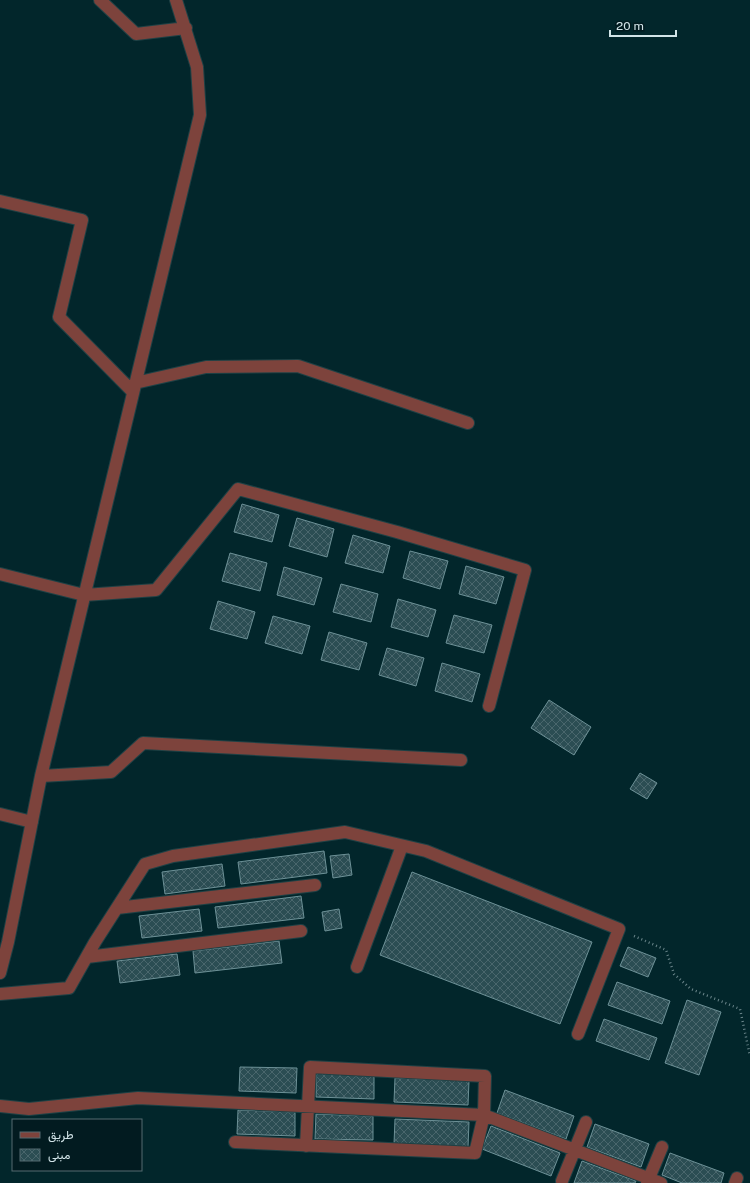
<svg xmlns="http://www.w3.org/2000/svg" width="750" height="1183" font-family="'Public Sans',Vazirmatn,sans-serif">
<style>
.building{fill:url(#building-cross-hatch);stroke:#6d9197}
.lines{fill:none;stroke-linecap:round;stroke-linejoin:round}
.minor-casing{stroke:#1f4145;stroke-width:14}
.path{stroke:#6b868b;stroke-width:2.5;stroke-dasharray:1 3;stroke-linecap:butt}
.minor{stroke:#7d433c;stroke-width:12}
</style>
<defs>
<pattern id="building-cross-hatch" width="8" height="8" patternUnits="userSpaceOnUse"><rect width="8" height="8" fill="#2b4d53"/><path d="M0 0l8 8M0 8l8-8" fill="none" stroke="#49666c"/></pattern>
</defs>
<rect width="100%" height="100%" fill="#02262b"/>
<path class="building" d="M242,504L279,515L272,542L234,532Z
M297,518L334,529L327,557L289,546Z
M353,535L390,546L383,573L345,563Z
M410,551L448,561L440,589L403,578Z
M230,553L267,563L260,591L222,581Z
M466,566L504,577L496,604L459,594Z
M284,567L322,578L314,605L277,595Z
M341,584L378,594L371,622L333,612Z
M398,599L436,610L428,637L391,627Z
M218,601L255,612L247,639L210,629Z
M454,615L492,625L484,653L446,643Z
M273,616L310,626L302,654L265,643Z
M329,632L367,643L359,670L321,660Z
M387,648L424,658L416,686L379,675Z
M442,663L480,674L472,702L435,691Z
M549,700L591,727L574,755L531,728Z
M640,773L657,783L647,799L630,789Z
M324,851L327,873L241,884L238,862Z
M349,854L352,875L333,878L330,856Z
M222,864L225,886L165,894L162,872Z
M412,872L592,942L560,1024L380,955Z
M301,896L304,918L218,928L215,907Z
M199,909L202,931L142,938L139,916Z
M339,909L342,928L325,931L322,912Z
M279,941L282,963L195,973L193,951Z
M628,947L656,958L648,977L620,966Z
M177,954L180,975L120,983L117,961Z
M617,982L670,1001L662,1024L608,1005Z
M687,1000L721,1012L699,1075L665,1063Z
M604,1019L657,1038L649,1060L596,1041Z
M240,1067L297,1068L296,1093L239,1091Z
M316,1073L374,1074V1099L316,1097Z
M395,1078L469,1081L468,1105L394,1102Z
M505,1090L574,1116L566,1139L497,1113Z
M238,1110L295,1112V1136L237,1134Z
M316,1114L373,1116V1140L315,1139Z
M395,1119L469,1122L468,1147L394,1144Z
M595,1124L649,1144L641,1167L587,1147Z
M491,1126L560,1153L551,1176L482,1149Z
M670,1153L724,1173L721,1183H682L662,1175Z
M582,1161L636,1181L635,1183H574Z"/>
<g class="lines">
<defs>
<path id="minor" d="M100,0L136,34L186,28
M0,201L82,220L59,317L133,392
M135,383L206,367L298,366L468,423
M0,574L84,595L156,590L238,489L397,532L525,570L489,706
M41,776L111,772L143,743L461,760
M0,814L32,822
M117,908L315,885
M87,957L301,931
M357,967L402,846
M0,973L8,942L41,776L200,115L197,67L176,0
M0,994L69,988L95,942L145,864L173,856L345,832L426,851L619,929L578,1034
M0,1106L29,1109L138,1098L484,1115L661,1183
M235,1142L475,1153L484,1115L485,1076L310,1067L306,1146
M562,1181L586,1122
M647,1183L662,1147
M735,1183L737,1178"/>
</defs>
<use href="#minor" class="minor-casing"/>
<path class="path" d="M634,936L666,950L674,974L691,989L740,1009L750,1056"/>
<use href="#minor" class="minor"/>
</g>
<rect x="12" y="1119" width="130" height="52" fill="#021b20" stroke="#556b70"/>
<rect x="20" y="1132" width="20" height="6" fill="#7d433c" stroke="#556b70"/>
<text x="48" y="1139" font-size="12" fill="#d2e4e8">طريق</text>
<rect x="20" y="1149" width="20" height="12" fill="url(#building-cross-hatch)" stroke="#556b70"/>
<text x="48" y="1159" font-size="12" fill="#d2e4e8">مبنى</text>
<path d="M610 30v6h66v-6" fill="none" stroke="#d2e4e8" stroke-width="2"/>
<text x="616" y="30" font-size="12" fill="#d2e4e8" stroke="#021b20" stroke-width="3" paint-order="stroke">20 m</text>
</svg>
